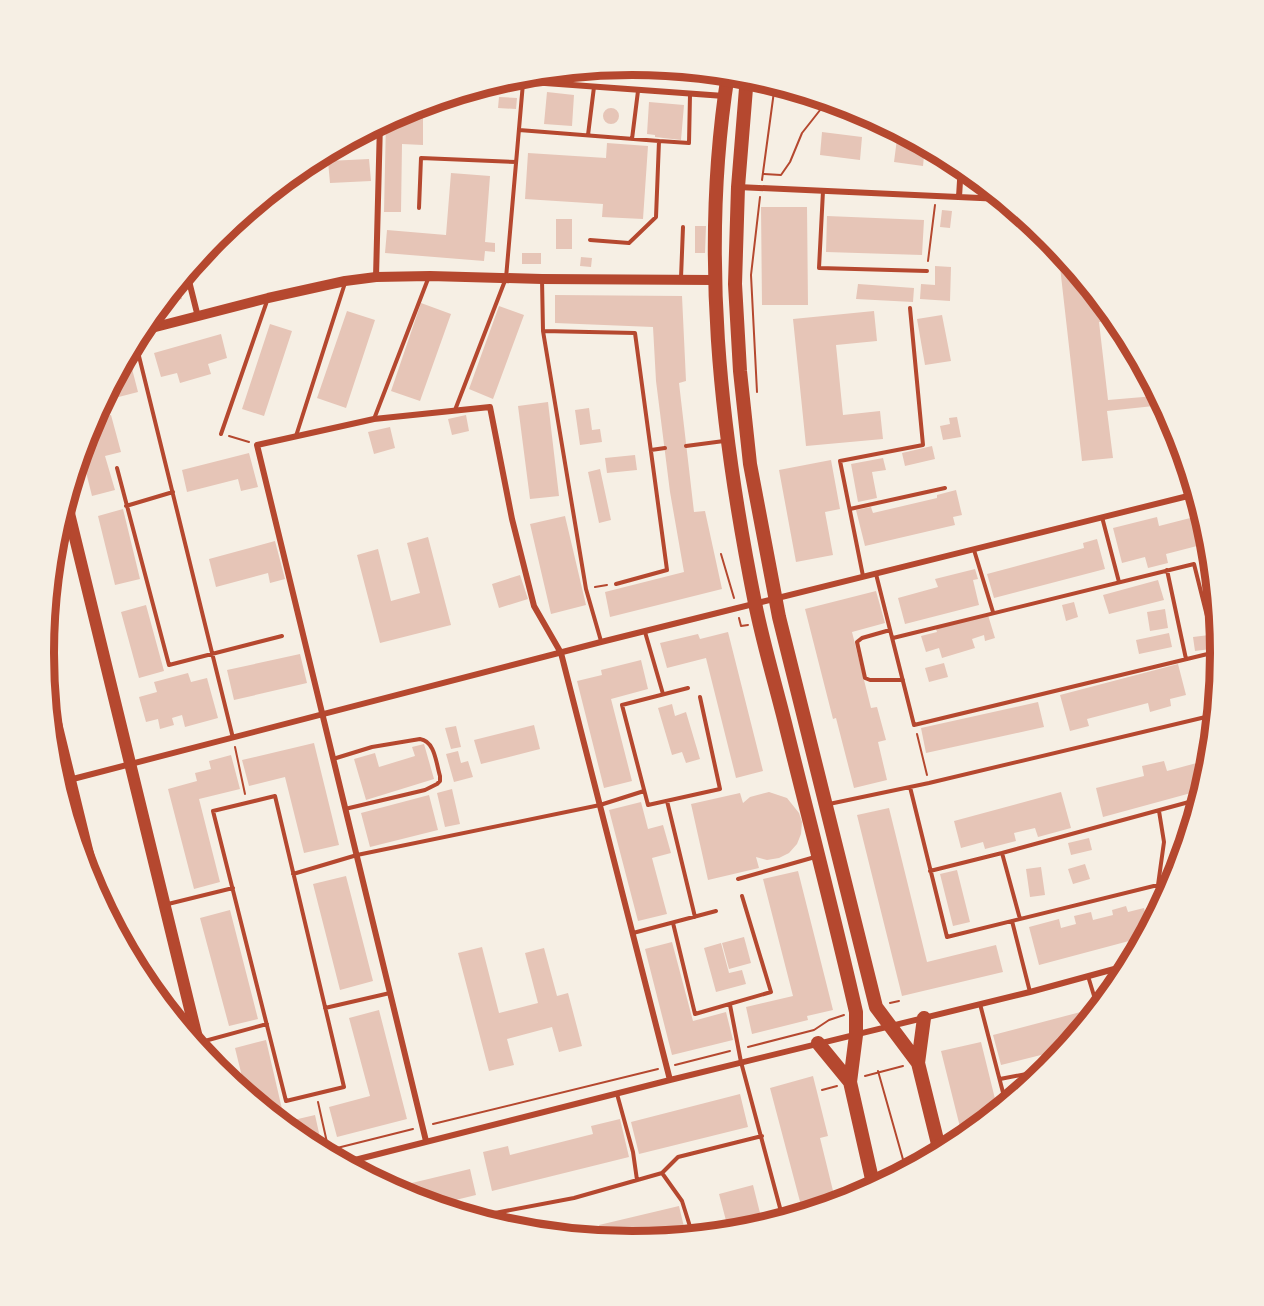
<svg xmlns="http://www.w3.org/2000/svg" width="1264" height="1306" font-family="'Work Sans',sans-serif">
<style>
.building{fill:#e6c5b7}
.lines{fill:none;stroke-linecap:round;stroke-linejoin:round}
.path{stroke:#b5482f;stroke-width:2}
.service{stroke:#b5482f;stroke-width:4}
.minor{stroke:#b5482f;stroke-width:6}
.tertiary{stroke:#b5482f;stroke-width:10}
.secondary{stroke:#b5482f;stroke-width:12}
.primary{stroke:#b5482f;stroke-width:14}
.rim{fill:none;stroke:#b5482f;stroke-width:8}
</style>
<rect width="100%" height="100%" fill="#f6efe4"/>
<path class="building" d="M623,65H632L696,71L695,77Z
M547,92L574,95L572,126L544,124Z
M499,97L517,98L516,109L498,108Z
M649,102L684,105L681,140L655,137V135L647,134Z
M603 116a8 8 0 1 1 16 0a8 8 0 1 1-16 0Z
M394,116L423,117V145L402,144L401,212H384L386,121Z
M898,131L925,146L923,166L894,162Z
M364,132V145L337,146Z
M822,132L862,137L860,160L820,155Z
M607,143L648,146L643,219L602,217L603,204L525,199L528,153L606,158Z
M369,159L371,181L330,183L328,161Z
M451,173L490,176L485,242L495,243V252L485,251L484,261L385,253L387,230L446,235Z
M761,207H807L808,305H762Z
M942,210L952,211L950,228L940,227Z
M827,216L924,220L922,255L826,252Z
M556,219H572V249H556Z
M695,226H706L705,253H695Z
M522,253H541V264H522Z
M581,257L592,258L591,267L580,266Z
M935,266L951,267L950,301L920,299L921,284L935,285Z
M1072,266L1097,296L1098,311L1108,310L1117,320L1099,322L1108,400L1155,396L1154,387L1163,405L1107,411L1113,458L1082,461L1060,267Z
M178,283L182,299L161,304Z
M858,284L914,288L913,302L856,299Z
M555,295L682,296L686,381L679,383L694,512L705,511L722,589L610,617L605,592L684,572L670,492L656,381L653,327L555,323Z
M421,303L451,314L420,401L391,391Z
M499,306L524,315L493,399L469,389Z
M347,311L375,320L346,408L317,398Z
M874,311L877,341L836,345L843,415L880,411L883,439L806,446L793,319Z
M942,315L951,361L925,365L917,319Z
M270,324L292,331L264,416L242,409Z
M221,334L227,358L208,364L211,374L180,383L177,373L161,377L154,353Z
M129,357L138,392L103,401L126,358Z
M548,402L559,496L530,499L518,406Z
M589,408L592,430L600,429L602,442L580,445L575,410Z
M111,415L121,452L105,456L115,490L92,496L81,452L93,420Z
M466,415L469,431L452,435L448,419Z
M957,417L961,437L943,440L940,426L950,424L949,418Z
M390,427L395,448L374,454L368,432Z
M932,446L935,459L905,466L902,453Z
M249,453L258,487L241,491L238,479L187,492L182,470Z
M635,455L637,470L607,473L605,458Z
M883,458L886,470L872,472L877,498L858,502L851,464Z
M831,460L840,509L825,512L833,555L796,562L779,470Z
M600,469L611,520L599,523L588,472Z
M956,490L962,515L953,517L955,525L865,546L856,510L871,507L873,513L937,498V495Z
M123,509L140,579L115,585L98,516Z
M1202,515L1209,539L1211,553L1199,556L1197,546L1166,554L1168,563L1148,568L1145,557L1122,563L1113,528L1157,517L1159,526Z
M565,516L586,605L551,614L530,524Z
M428,537L451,625L380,643L357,555L378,549L391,601L420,593L407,543Z
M1097,539L1105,569L994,598L987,574L1084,548L1083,543Z
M275,541L285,579L270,583L268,573L216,587L209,559Z
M975,569L978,579L973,580L979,605L905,624L898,598L938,587L935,579Z
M1212,571L1215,597H1214L1207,572Z
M520,575L528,599L499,608L492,584Z
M1158,580L1164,600L1109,614L1103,595Z
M876,591L885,623L852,632L871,708L877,707L886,740L878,742L887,780L854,788L836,718L833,719L805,609Z
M1074,602L1078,617L1066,621L1062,605Z
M146,605L164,671L139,678L121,612Z
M1165,609L1168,628L1150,631L1147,612Z
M988,615L995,638L985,641L984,635L972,639L975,648L942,658L939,648L926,652L921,636L937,632L936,629Z
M728,632L763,771L736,778L706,658L667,668L660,643L698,634L700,639Z
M1169,633L1172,647L1139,654L1136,640Z
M1209,635L1211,649L1195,651L1193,637Z
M300,654L307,683L234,700L227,670Z
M641,660L648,689L611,699L632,781L604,788L577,681L602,675L601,670Z
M944,663L948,677L929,682L925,668Z
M1178,664L1186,695L1170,699L1171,706L1150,712L1148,703L1087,719L1089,726L1070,731L1060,695Z
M188,673L191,682L207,678L218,718L185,727L182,715L172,718L174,725L160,729L158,719L146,722L139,697L157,692L154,682Z
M1038,702L1044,727L926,753L921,728Z
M672,704L675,716L686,712L700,759L686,763L682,752L672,755L658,708Z
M534,725L540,749L481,764L474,740Z
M456,726L461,747L451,749L445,728Z
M314,743L339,845L304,853L285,777L249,786L242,760Z
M424,744L434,779L366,800L354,759L375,753L379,767L415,756L412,747Z
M458,751L461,763L468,761L473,777L454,782L446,754Z
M231,755L240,789L199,799L220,882L194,889L168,789L197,781L195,773L211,769L209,761Z
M1164,761L1167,771L1204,761L1208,773L1202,790L1103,817L1096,788L1144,776L1142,766Z
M452,789L460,824L445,827L437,793Z
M769,792L787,798L799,813L802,822L801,834L797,844L789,853L779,858L767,860L756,857L759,868L708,880L691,804L740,793L743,803L750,797Z
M1061,792L1071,828L1038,837L1035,828L1014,833L1016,841L985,849L983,842L961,848L954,821Z
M429,795L438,830L370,847L361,813Z
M641,802L648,829L663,825L671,853L652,858L667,914L638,921L609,810Z
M889,808L927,962L996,945L1003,972L902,996L857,815Z
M1089,838L1092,850L1071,855L1068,843Z
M1085,864L1090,879L1073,884L1068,869Z
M1041,867L1045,895L1030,897L1026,869Z
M957,870L970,922L953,926L940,874Z
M798,871L833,1010L807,1016L808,1020L752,1034L746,1007L793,996L763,879Z
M346,876L373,981L340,990L313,884Z
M1126,906L1128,912L1144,908L1149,928L1144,937L1039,965L1029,927L1059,919L1061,928L1076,924L1074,916L1091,912L1093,920L1113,915L1112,910Z
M230,910L258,1019L229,1026L200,918Z
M744,937L751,963L729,969L722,943Z
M672,942L693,1021L726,1012L733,1040L672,1055L645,949Z
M721,943L729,973L742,970L746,984L716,992L704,948Z
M482,947L499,1013L538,1003L525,953L544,948L557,996L568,993L582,1046L559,1052L552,1027L507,1039L514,1065L489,1071L458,953Z
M1092,1009L1093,1015L1065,1049L1001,1065L993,1035Z
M379,1010L407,1119L337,1137L329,1107L370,1096L349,1018Z
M266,1040L285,1122L315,1115L321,1142L309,1145L305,1142L246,1093L235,1048Z
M981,1042L998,1111L963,1139L941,1051Z
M813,1076L828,1136L820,1138L836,1203L803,1213L770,1088Z
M740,1094L748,1127L639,1154L631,1122Z
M620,1119L629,1157L492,1191L483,1152L508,1146L510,1155L593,1134L591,1126Z
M470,1169L476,1195L435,1205L406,1197L391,1188Z
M753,1185L763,1225L746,1230L729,1232L719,1194Z
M679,1206L685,1231L648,1240L632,1241L602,1239L599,1225Z"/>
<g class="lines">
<path class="path" d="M764,174L781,175L790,162L802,133L828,100
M762,180L775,84
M928,261L935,205
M757,392L751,275L760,197
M229,436L249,442
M721,554L734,598
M595,587L607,585
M739,618L741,626L748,625
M917,734L927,775
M235,747L245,794
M890,1003L899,1001
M748,1047L814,1030L829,1020L844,1015
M675,1065L730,1051
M878,1071L906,1170
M865,1076L903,1066
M822,1090L837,1086
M318,1102L330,1156
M433,1124L658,1069
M329,1150L413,1129
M890,1179L896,1173L905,1170"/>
<path class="service" d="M519,130L659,141L656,217L629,243L590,240
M588,135L594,87
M632,139L638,91
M659,141L689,143L690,95
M823,191L819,268L927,271
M419,208L421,158L516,162
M681,278L683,227
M542,279L543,331L586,589L601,641
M543,331L635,333L667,570L616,584
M135,340L233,738
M455,410L506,278L523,83
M374,419L428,279
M221,434L267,301
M296,436L345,283
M686,446L724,441
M651,450L665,448
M117,468L169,665L282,636
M126,506L173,492
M850,509L945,488
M1102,517L1119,582
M974,550L993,612
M1167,570L1186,659
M876,574L914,725L1220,651
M863,576L840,461L923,445L910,308
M890,630L862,638L857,642L865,678L870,680H903
M645,632L663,694
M893,638L1194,564L1219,664
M688,688L622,705L648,805L720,789L700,697
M333,759L372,747L420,739C435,741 436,763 440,776V781L437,784L425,790L345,809
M910,787L947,937L1174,881
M275,796L344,1087L286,1101L213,811Z
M667,801L695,917
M829,804L929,783L1214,715
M1159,811L1164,842L1158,885L1163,903
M1002,853L1200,799
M930,871L1002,853L1020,919
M293,874L357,855L600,805L644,791
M738,879L815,857
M168,904L233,888
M1012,921L1030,992
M673,923L695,1014L771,992L742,896
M633,933L716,911
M1088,976L1098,1009
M980,1004L1006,1104
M730,1005L741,1062L783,1219
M325,1008L390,993
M201,1042L267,1024
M1000,1079L1047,1070
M617,1094L633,1152L637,1180
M662,1173L682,1201L693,1236
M474,1217L574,1198L662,1173L678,1157L762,1136"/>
<path class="minor" d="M496,82L545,83L724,96
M545,83V73
M738,187L1002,199
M959,197L961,165
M187,273L198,317
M376,277L380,123
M59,781L69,780L601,642L1196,494
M426,1141L257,445L374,419L490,407L512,519L534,606L561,653L670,1080
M343,1163L670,1080L1030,992L1129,965"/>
<path class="tertiary" d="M140,331L268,298L345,281L376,277L430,276L542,279L714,280"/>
<path class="secondary" d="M66,501L200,1050
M47,686L99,899"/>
<path class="primary" d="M728,74C700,250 720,429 755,603C763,643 775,683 785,723C809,820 834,915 856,1012V1035L850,1082L874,1188
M747,76L738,187L735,284L740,371L750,464L779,617L876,1007L918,1063L940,1152
M818,1043L850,1082
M918,1063L924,1018"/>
</g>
<path d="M0 0H1264V1306H0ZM54 653a578 578 0 1 1 1156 0a578 578 0 1 1-1156 0Z" fill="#f6efe4" fill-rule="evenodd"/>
<path class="rim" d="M54 653a578 578 0 1 1 1156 0a578 578 0 1 1-1156 0Z"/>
</svg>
